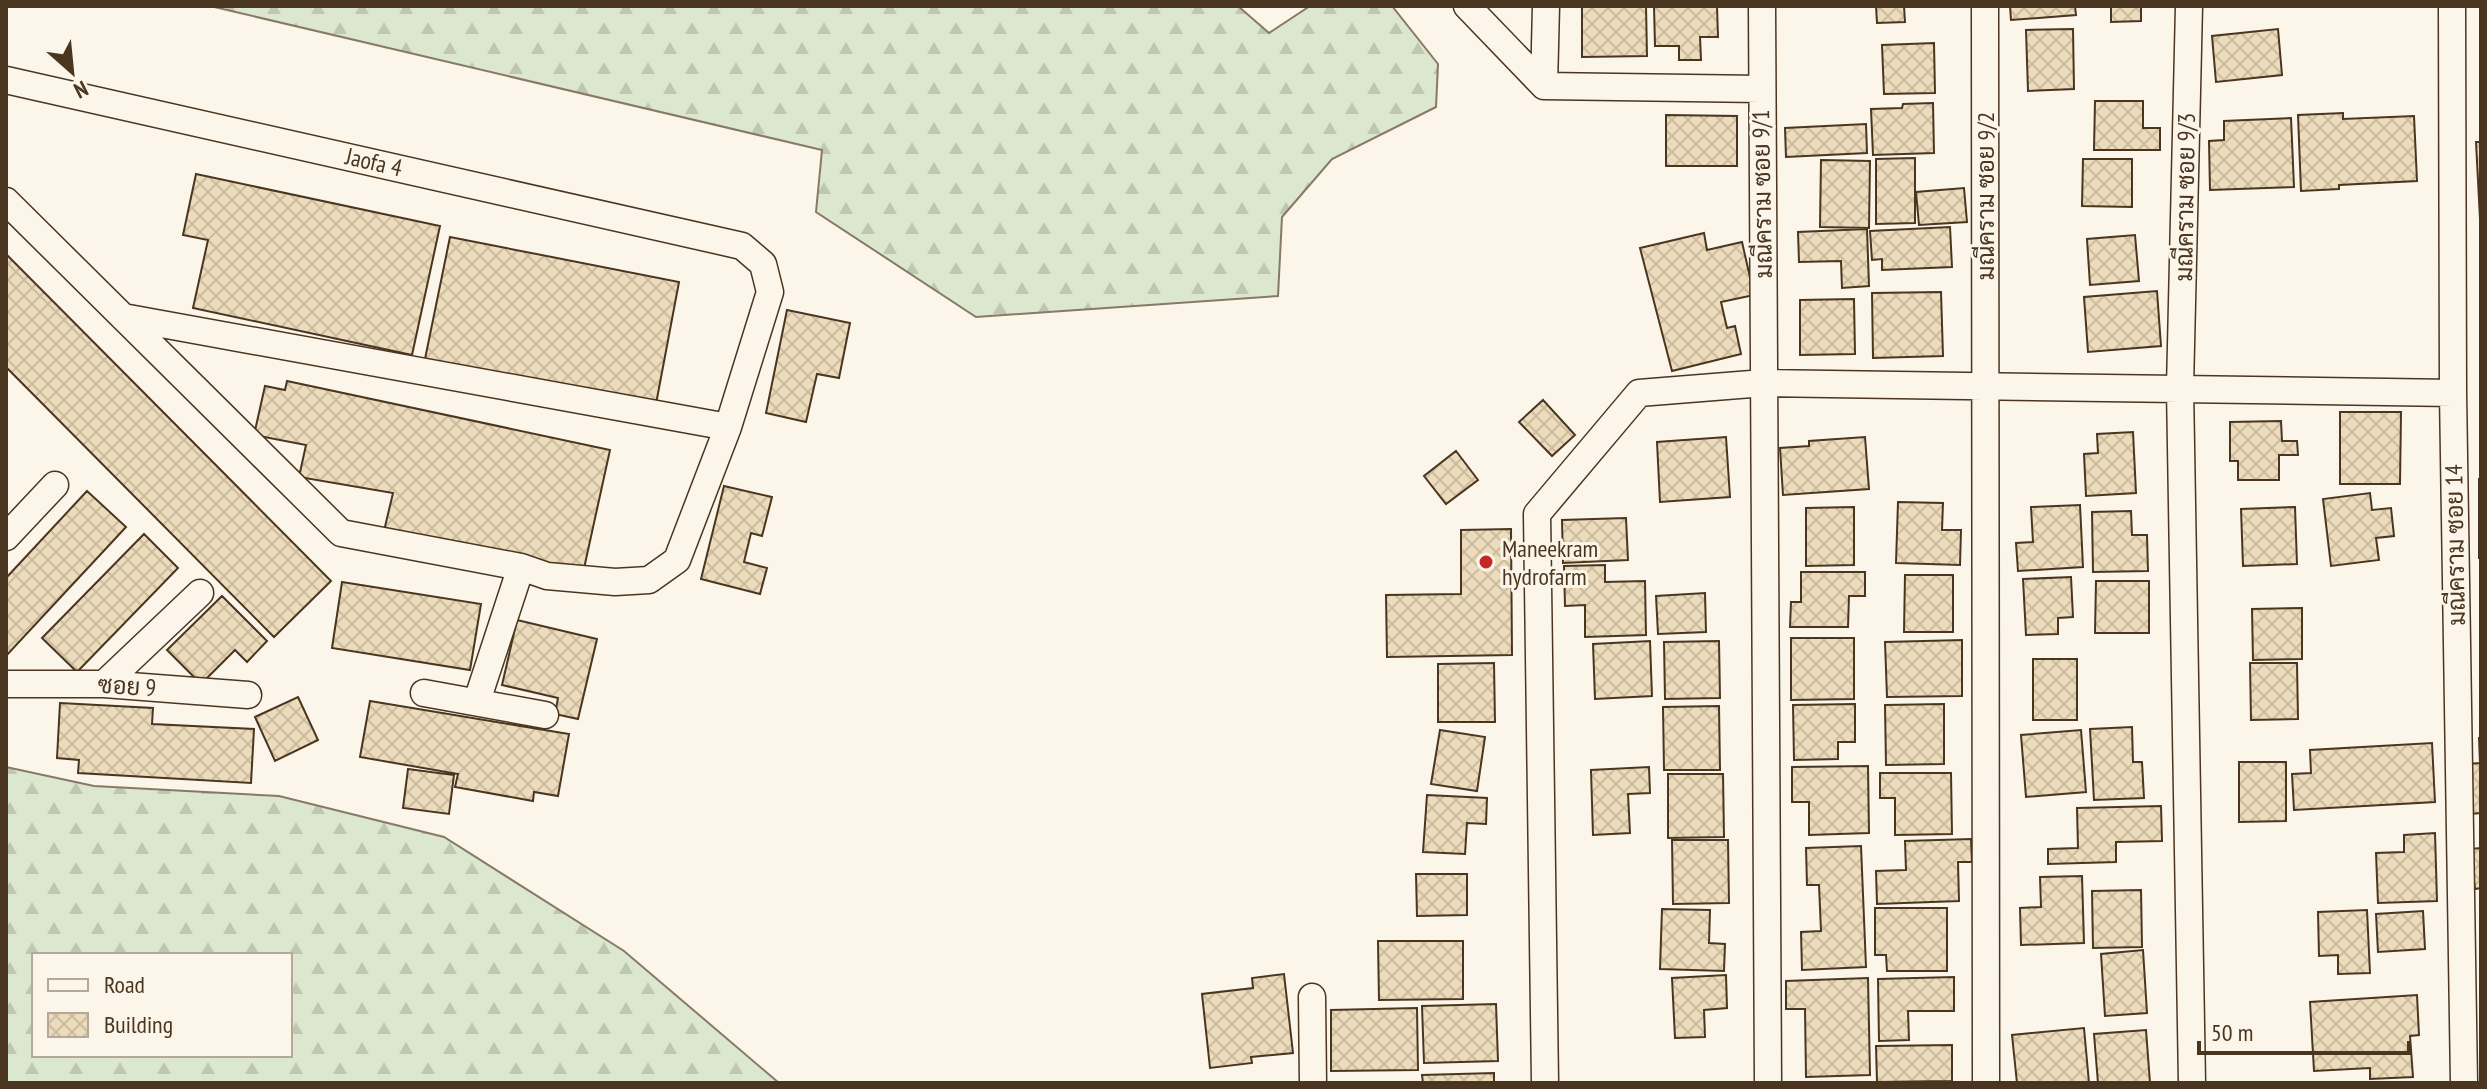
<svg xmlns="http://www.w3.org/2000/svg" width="2487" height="1089" font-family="'PT Sans Narrow',Sarabun,sans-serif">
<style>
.forest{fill:url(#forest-firs);stroke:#887966;stroke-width:2;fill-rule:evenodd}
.building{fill:url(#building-cross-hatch);stroke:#4a3520;stroke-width:2}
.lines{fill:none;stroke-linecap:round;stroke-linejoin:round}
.street-casing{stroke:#4a3520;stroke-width:29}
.street{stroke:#fbf6e9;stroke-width:26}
.poi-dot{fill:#c62828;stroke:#fbf6e9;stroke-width:3}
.labels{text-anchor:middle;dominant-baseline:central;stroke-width:6;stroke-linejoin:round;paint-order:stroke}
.street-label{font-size:24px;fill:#4a3520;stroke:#fbf6e9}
.poi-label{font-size:24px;fill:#4a3520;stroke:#fbf6e9;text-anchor:start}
</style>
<defs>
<pattern id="forest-firs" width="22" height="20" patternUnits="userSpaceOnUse" patternTransform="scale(2)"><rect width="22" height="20" fill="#dce7d0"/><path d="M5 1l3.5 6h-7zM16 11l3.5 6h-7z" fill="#bec7b2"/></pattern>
<pattern id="building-cross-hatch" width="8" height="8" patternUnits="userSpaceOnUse" patternTransform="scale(2)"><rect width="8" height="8" fill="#ecdcbc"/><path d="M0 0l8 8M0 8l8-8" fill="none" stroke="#ccbda1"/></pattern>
</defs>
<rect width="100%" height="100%" fill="#fbf6e9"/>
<path class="forest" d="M210,6H1238L1269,33L1310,6H1392L1438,64L1436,107L1332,159L1282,217L1278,296L976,317L816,212L822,150Z
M6,767L94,786L279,796L444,837L624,951L779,1083H6ZM34,955H290V1055H34Z"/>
<path class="building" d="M1582,6H1646L1647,56L1582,57Z
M1654,6H1717L1718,37H1700L1701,60H1679V46H1655Z
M1876,6H1904L1905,22L1877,23Z
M2010,6H2075L2076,15L2011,20Z
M2077,6H2141V21L2111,22V6Z
M2073,29L2074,89L2028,91L2026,30Z
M2278,29L2282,75L2216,82L2212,36Z
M1934,43L1935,93L1884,94L1882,45Z
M2095,101H2143V128H2160V150H2094Z
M1933,103L1934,153L1873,155L1871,109L1902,108L1903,104Z
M2343,113V119L2414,116L2417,181L2339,185V189L2301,191L2298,115Z
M1666,115L1737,116V166H1666Z
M2291,118L2294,187L2210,190L2209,141L2224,140V121Z
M1866,124L1867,153L1786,157L1785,128Z
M2476,142H2481L2480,219Z
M1915,158V223L1876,224V159Z
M2083,159H2132V207L2082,206Z
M1821,160L1870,161L1869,228L1820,227Z
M196,174L440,226L412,355L193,308L208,240L183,235Z
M1964,188L1967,222L1919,225L1916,192Z
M1950,227L1952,267L1882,270V259L1872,260L1870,231Z
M1867,229L1869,286L1842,288L1841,261L1799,262L1798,232Z
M1704,233L1707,250L1742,242L1754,295L1721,302L1727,328L1735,326L1741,354L1672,371L1640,248Z
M2135,235L2139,281L2090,285L2087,239Z
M450,237L679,282L656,404L425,359Z
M6,254L331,581L274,637L6,367Z
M2157,291L2161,346L2088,352L2084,297Z
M1941,292L1943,356L1873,358L1872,293Z
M1854,299L1855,354L1800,355V300Z
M787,310L850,323L839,378L817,374L806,422L766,413Z
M287,381L610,450L583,573L384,531L393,493L299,477L306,445L254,435L265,386L285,390Z
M1543,400L1575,435L1552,456L1519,422Z
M2340,412H2401L2400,484H2340Z
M2281,421L2282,441H2297L2298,455H2279V480H2238V461H2230V422Z
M2133,432L2136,493L2086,496L2084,454L2098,453L2097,434Z
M1726,437L1730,497L1660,502L1657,442Z
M1865,437L1869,489L1783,495L1780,448L1809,446V441Z
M1456,451L1478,480L1446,504L1424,476Z
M2479,479H2481V558H2479Z
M724,486L772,497L762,536L751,533L744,562L767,568L760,594L701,579Z
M87,491L126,527L6,656V578Z
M2370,493L2372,510L2391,508L2394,536L2376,538L2379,560L2331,566L2323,499Z
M1898,502L1943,503L1942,530H1961L1960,565L1896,563Z
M2080,505L2083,567L2018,571L2016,543L2033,542L2031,507Z
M1854,507V565L1806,566V508Z
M2295,507L2297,564L2243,566L2241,509Z
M2131,511L2132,535H2147L2148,571L2093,572L2092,512Z
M1626,518L1628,560L1563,563L1562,520Z
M1511,529L1512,655L1387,657L1386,595L1461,594V530Z
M144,534L178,568L77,672L42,638Z
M1605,565V582L1645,581L1646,635L1585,637V605L1565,606L1564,566Z
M1801,572H1865V596H1849L1848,627H1790L1791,602H1801Z
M1905,575H1953V632H1904Z
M2071,577L2073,617L2058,618V634L2026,635L2023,579Z
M2096,581H2149V633H2095Z
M342,582L481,604L470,670L332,648Z
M1705,593L1706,632L1658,634L1656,596Z
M222,596L267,641L247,662L235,650L201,684L167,650Z
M2302,608V659L2253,660L2252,609Z
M517,620L597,639L578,719L555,714L558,698L502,685Z
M1791,638H1854V699L1791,700Z
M1962,640V696L1887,697L1885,642Z
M1650,641L1652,696L1595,699L1593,644Z
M1719,641L1720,698L1665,699L1664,642Z
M2033,659H2077V720H2033Z
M1494,663L1495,722H1438V664Z
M2250,663H2297L2298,719L2251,720Z
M298,697L318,740L275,761L255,717Z
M370,701L569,734L558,796L534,792L533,801L455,787L458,774L360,757Z
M60,703L153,708L152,724L254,729L251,783L78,773L79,760L57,758Z
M1855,704V742H1838V759L1794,760L1793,705Z
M1944,704V764L1886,765L1885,705Z
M1719,706L1720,770H1664L1663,707Z
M2132,727L2133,762H2142L2144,798L2094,800L2090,729Z
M1440,730L1485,737L1477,791L1431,784Z
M2081,730L2086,792L2026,797L2021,735Z
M2479,738H2481V813L2470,814L2468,764L2480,763Z
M2432,743L2435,802L2294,810L2292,774L2311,773L2310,750Z
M2239,762H2286V821L2239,822Z
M1868,766L1869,833L1809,835V802H1792V767Z
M1649,767L1650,793L1628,794L1630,833L1593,835L1591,770Z
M408,769L454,775L449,814L403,808Z
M1880,773H1951L1952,834L1895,835V798H1880Z
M1668,774H1723L1724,837L1668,838Z
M1427,795L1487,798L1486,824L1467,823L1465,854L1423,852Z
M2161,806L2162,841L2116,842V862L2048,864V849L2078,848L2077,808Z
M2435,833L2437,901L2378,903L2376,853L2404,852V835Z
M1971,839L1972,862H1958L1959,901L1877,904L1876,871L1906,870L1905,841Z
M1672,840H1728L1729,903L1673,904Z
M1861,846L1866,967L1802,970L1801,932L1821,931L1819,885H1807L1806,848Z
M2481,848V888L2475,889L2470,849Z
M1416,874H1467V915L1417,916Z
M2082,876L2084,943L2021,945L2020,908L2041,907L2040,877Z
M2141,890L2142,947L2093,948L2092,891Z
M1875,908H1947V971H1887L1886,955H1875Z
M1662,909L1710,910L1709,943L1725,944L1724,971L1660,969Z
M2367,910L2370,973L2338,974V955L2319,956L2318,912Z
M2423,911L2425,949L2378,952L2376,914Z
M1378,941H1463V999L1379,1000Z
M2143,950L2147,1013L2105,1016L2101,954Z
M1284,974L1293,1053L1251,1057L1252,1063L1210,1068L1202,994L1253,988L1252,978Z
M1726,975L1727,1008L1704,1010L1705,1037L1675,1038L1672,978Z
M1954,977V1011H1908L1909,1040L1879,1041L1878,979Z
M1868,978L1870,1075L1806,1077L1805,1009H1786V981Z
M2417,995L2419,1035L2410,1036L2413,1077L2370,1079V1068L2314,1071L2310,1002Z
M1496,1004L1498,1061L1424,1063L1422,1006Z
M1417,1008L1418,1070L1331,1071V1010Z
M2084,1028L2089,1083H2017L2012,1035Z
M2146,1030L2150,1083H2098L2094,1034Z
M1952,1045V1081L1877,1082L1876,1046Z
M1494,1073V1083H1423L1422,1075Z"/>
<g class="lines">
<defs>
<path id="street" d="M1467,6L1544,86L1761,89
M1762,6L1768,1083
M1985,6L1986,1083
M2189,6L2180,388L2192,1083
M2452,6L2453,393L2464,1083
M6,80L742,246L763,264L770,292L728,427L677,560L649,580L615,582L547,576L521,567L341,533L6,201
M1544,86L1546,6
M123,317L728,427
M6,537L55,485
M6,684H104L248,695
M104,684L200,593
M424,693L545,715
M477,701L521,567
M1312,997L1313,1083
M1545,1083L1537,514L1639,393L1764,383L2453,393"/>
</defs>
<use href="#street" class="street-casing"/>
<use href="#street" class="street"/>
</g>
<circle class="poi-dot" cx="1486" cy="562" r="8"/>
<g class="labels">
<g class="street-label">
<text transform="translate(374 162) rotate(13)">Jaofa 4</text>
<text transform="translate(1762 194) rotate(-91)">มณีคราม ซอย 9/1</text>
<text transform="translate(1985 196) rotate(-90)">มณีคราม ซอย 9/2</text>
<text transform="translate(2185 197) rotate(-89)">มณีคราม ซอย 9/3</text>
<text transform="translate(2455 545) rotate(-91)">มณีคราม ซอย 14</text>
<text transform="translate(127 686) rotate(4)">ซอย 9</text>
</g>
<g class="poi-label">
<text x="1502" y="548">Maneekram<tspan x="1502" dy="28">hydrofarm</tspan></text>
</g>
</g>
<rect width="2487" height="1089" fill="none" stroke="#4a3520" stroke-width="16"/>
<rect x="32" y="953" width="260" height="104" fill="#fbf6e9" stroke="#b4a999" stroke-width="2"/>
<rect x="48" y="979" width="40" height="12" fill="#fbf6e9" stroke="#b4a999" stroke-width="2"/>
<text x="104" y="993" font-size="24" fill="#4a3520">Road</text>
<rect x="48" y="1013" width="40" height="24" fill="url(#building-cross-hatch)" stroke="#b4a999" stroke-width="2"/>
<text x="104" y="1033" font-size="24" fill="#4a3520">Building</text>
<g transform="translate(72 72) rotate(153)" stroke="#fbf6e9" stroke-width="6" paint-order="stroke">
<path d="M0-6L14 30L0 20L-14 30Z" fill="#4a3520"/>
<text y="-12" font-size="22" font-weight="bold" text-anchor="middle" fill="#4a3520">N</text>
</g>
<path d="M2199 1041v12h210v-12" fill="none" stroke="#4a3520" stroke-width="4"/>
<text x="2211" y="1041" font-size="24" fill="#4a3520" stroke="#fbf6e9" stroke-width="6" paint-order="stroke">50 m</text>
</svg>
